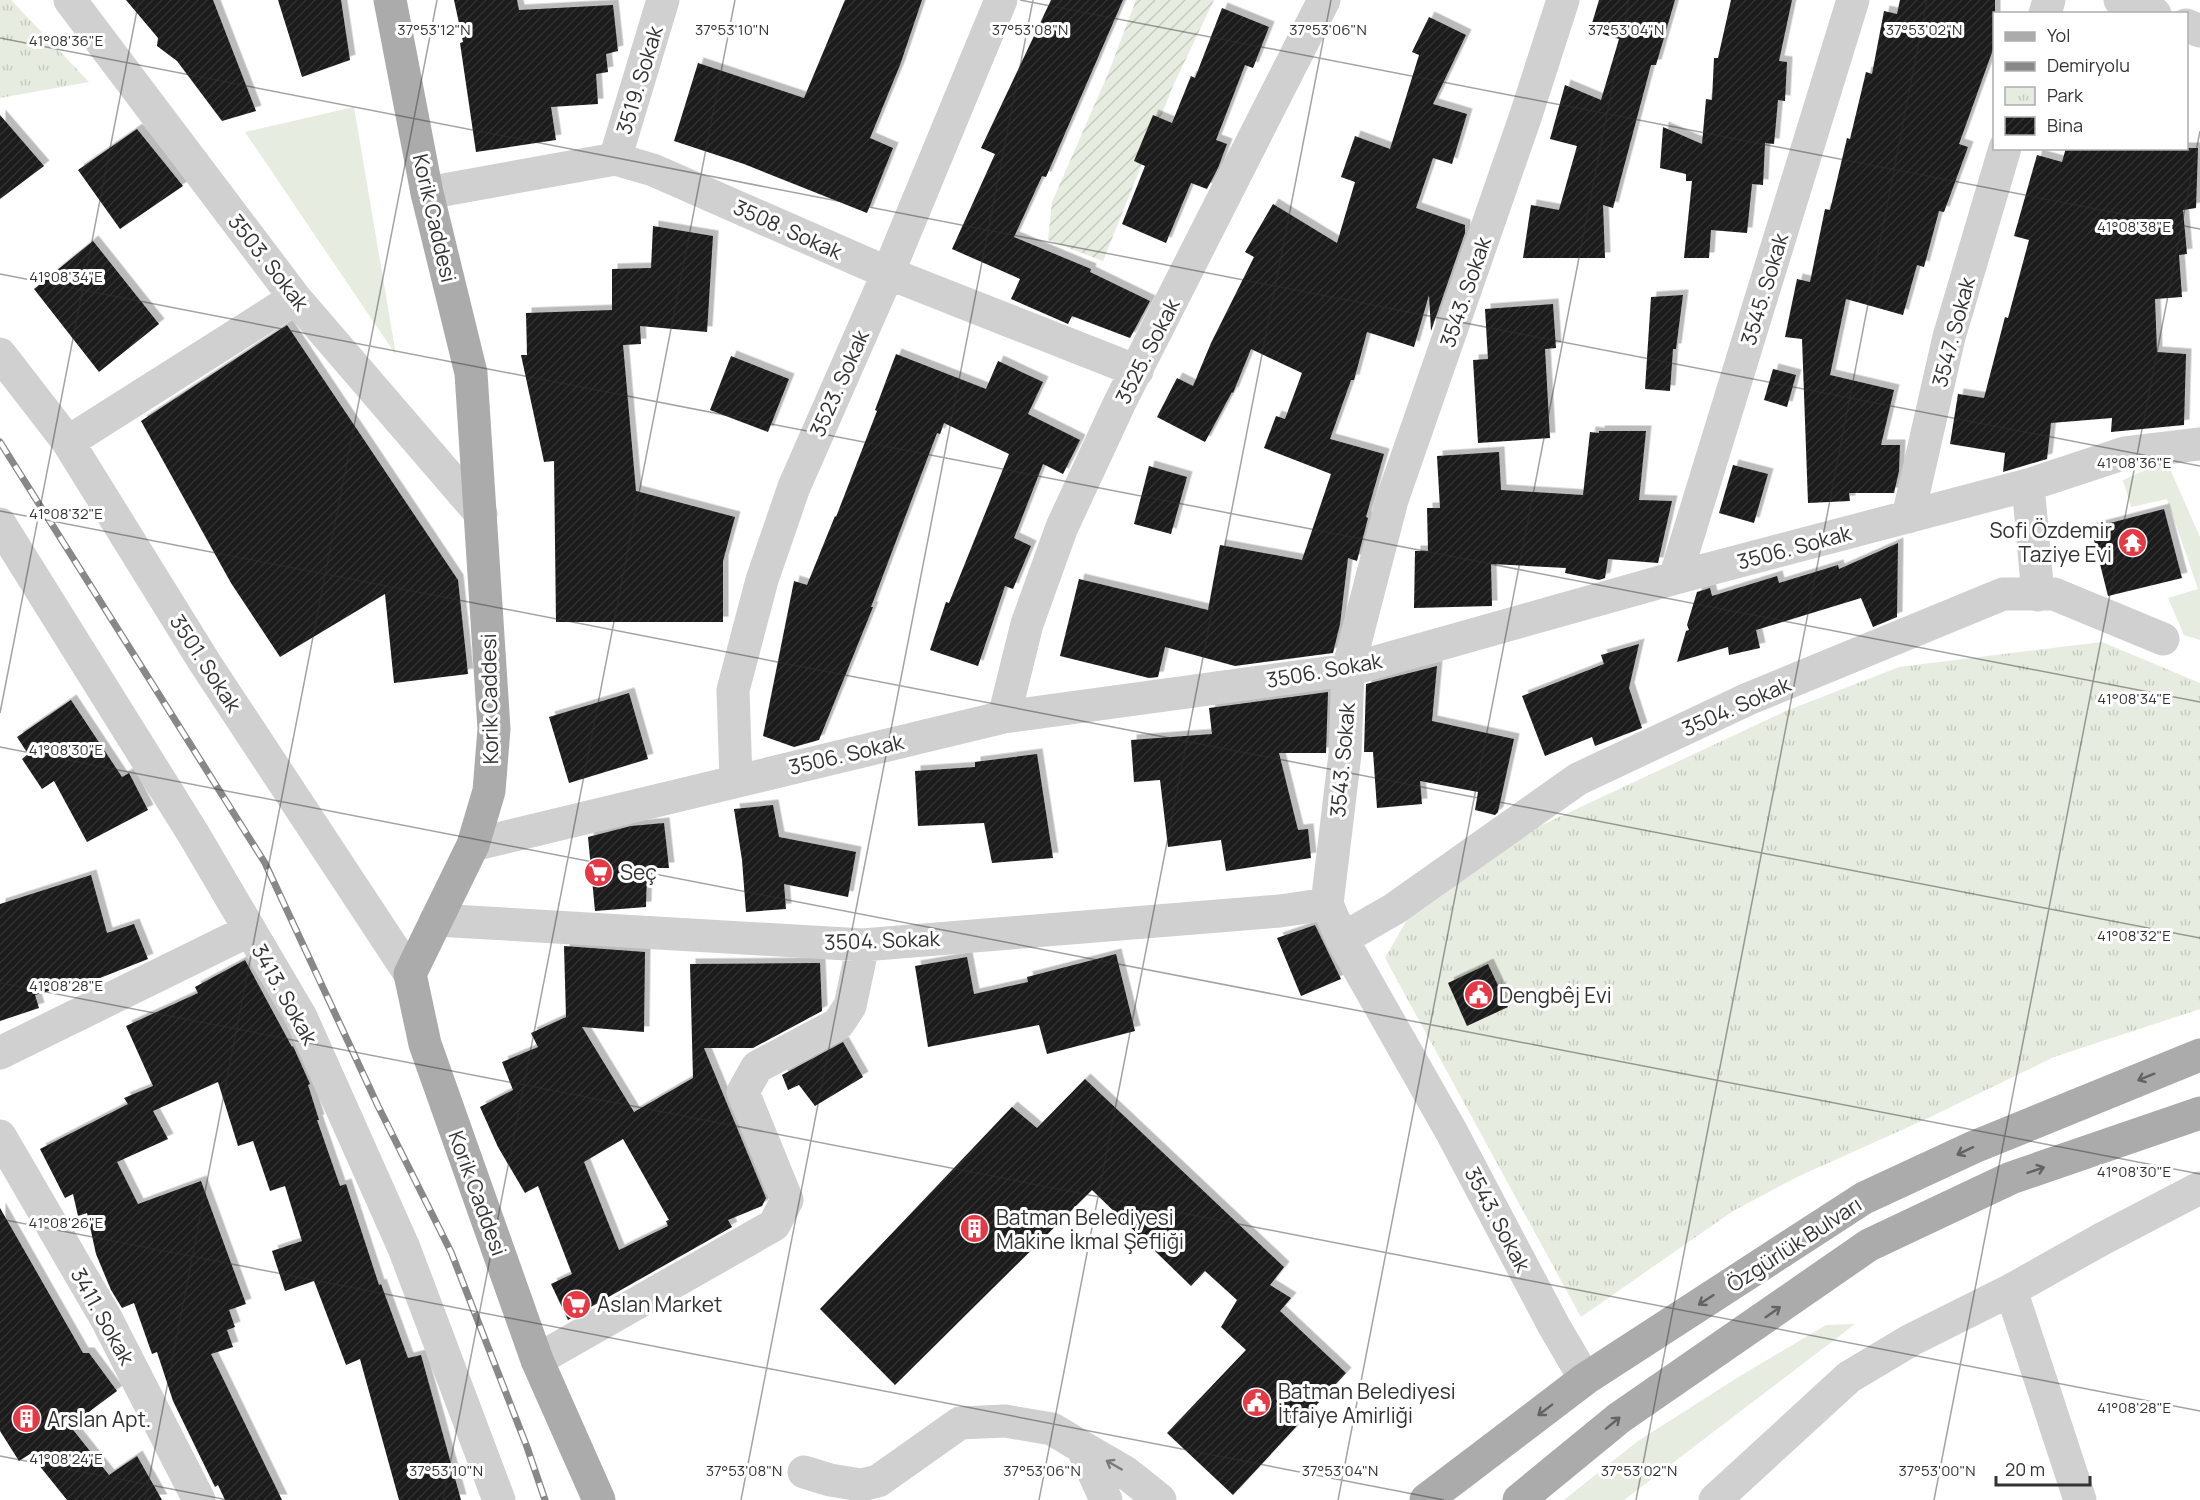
<svg xmlns="http://www.w3.org/2000/svg" width="2200" height="1500" font-family="Manrope,sans-serif">
<style>
.grass{fill:#e6ecdf}
.park{fill:url(#park-tufts)}
.garden{fill:url(#garden-furrows)}
.building{fill:url(#building-hatch);fill-rule:evenodd;filter:url(#shadow)}
.lines{fill:none;stroke-linecap:round;stroke-linejoin:round}
.minor{stroke:#d0d0d0;stroke-width:33}
.major{stroke:#ababab;stroke-width:33}
.rail-casing{stroke:#888;stroke-width:7}
.rail{stroke:#fff;stroke-width:4.5;stroke-dasharray:14;stroke-linecap:butt}
.oneway{stroke:#636363}
.oneway2{stroke:#7a7a7a}
.ticks{fill:none;stroke:#333;stroke-width:1.5;stroke-opacity:0.45}
.labels{text-anchor:middle;dominant-baseline:central;stroke-width:6;stroke-linejoin:round;paint-order:stroke}
.street-label{font-size:21px;fill:#333;stroke:#fff}
.poi-label{font-size:21px;fill:#333;stroke:#fff;text-anchor:start}
.ticks-label{font-size:15px;text-anchor:middle;fill:#333;stroke:#fff;stroke-width:6;stroke-linejoin:round;paint-order:stroke}
</style>
<defs>
<pattern id="park-tufts" width="24" height="20" patternUnits="userSpaceOnUse" patternTransform="scale(1.5)"><rect width="24" height="20" fill="#e6ecdf"/><path d="M3 7l-1-3M5 7V3M7 7l1-3M15 17l-1-3M17 17v-4M19 17l1-3" fill="none" stroke="#c6cbc0"/></pattern>
<pattern id="garden-furrows" width="10" height="10" patternUnits="userSpaceOnUse" patternTransform="scale(1.5)"><rect width="10" height="10" fill="#e6ecdf"/><path d="M-1 1l2-2M0 10L10 0M9 11l2-2" fill="none" stroke="#c6cbc0"/></pattern>
<pattern id="building-hatch" width="6" height="6" patternUnits="userSpaceOnUse" patternTransform="scale(1.5)"><rect width="6" height="6" fill="#1a1a1a"/><path d="M-1 1l2-2M0 6l6-6M5 7l2-2" fill="none" stroke="#333"/></pattern>
<filter id="shadow"><feDropShadow dx="5.5" dy="-5.5" stdDeviation="0" flood-color="#0004"/></filter>
</defs>
<rect width="100%" height="100%" fill="#fff"/>
<path class="grass" d="M354,107L396,355L245,132Z
M2159,464L2170,469L2200,537V640L2184,635L2168,598L2198,589L2167,499L2131,507L2123,480Z
M1855,1324L1624,1500H1564L1638,1441L1740,1376L1826,1325Z"/>
<path class="park" d="M0,0H11L89,82L0,98Z
M2102,642L2200,683V1009L2054,1057L1924,1120L1797,1177L1733,1211L1581,1317L1385,958L1412,911L1508,841L1786,711L1899,667Z"/>
<path class="garden" d="M1136,0H1214L1173,86L1103,261L1048,240L1052,202L1108,74Z"/>
<path class="building" d="M126,0H213L256,111L222,121L177,61L157,46L158,38Z
M278,0H341L350,60L302,77Z
M454,0H517L519,10L613,5L618,51L606,54L608,72L596,74L598,104L551,107L556,140L476,152L460,43L463,42Z
M845,0H922L900,65L870,138L893,148L867,213L744,164L674,141L698,63L804,98Z
M1051,0H1123L1046,177L1042,176L1014,237L1091,269L1090,272L1150,301L1130,338L1072,316L1068,324L1011,299L1020,279L952,249L995,154L981,148Z
M1599,0H1675L1656,65H1651L1613,208L1603,205L1605,258H1523L1531,205L1559,210L1577,146L1550,139L1565,85L1601,100L1619,39L1590,30Z
M1731,0H1792L1779,61L1787,62L1785,101L1778,100L1774,144L1765,143L1763,185L1752,184L1747,233L1711,230L1709,258H1684L1692,181H1686V174L1660,168L1663,127L1702,144L1706,99L1712,100L1714,58H1718Z
M1900,0H1995V44L1959,144L1968,147L1944,212L1939,211L1924,267L1917,265L1903,315L1846,299L1830,375L1894,390L1881,445H1900L1899,471L1894,493H1849L1850,501L1808,503L1802,339L1785,337L1797,279L1810,282L1825,209L1830,210L1847,138L1850,139L1866,72L1872,74L1884,11L1897,14Z
M1222,8L1269,27L1253,68L1245,65L1216,140L1227,144L1218,168L1207,189L1191,183L1166,243L1122,224L1145,166L1134,161L1153,115L1172,123L1191,76L1195,78Z
M1429,17L1466,35L1433,104L1467,114L1452,164L1433,158L1416,208L1465,225V233L1431,331L1429,295L1414,347L1367,332L1354,380H1351L1330,439L1384,454L1366,517L1368,518L1357,561L1348,558L1340,624L1333,653L1235,666L1165,647L1158,677L1149,678L1060,656L1079,579L1208,610L1220,545L1302,560L1331,474L1264,448L1276,416L1285,419L1302,373L1251,349L1233,393L1232,392L1205,442L1157,417L1177,378L1193,386L1211,343L1254,257L1245,252L1273,204L1337,243L1355,182L1341,177L1355,136L1390,149L1419,55L1412,52Z
M0,115L44,166L0,199Z
M137,129L183,186L120,229L78,170Z
M2066,148H2198L2196,208L2183,210L2187,254L2179,255L2182,297L2155,299L2157,352L2186,354L2184,425L2111,432L2112,418L2051,423L2047,459L2003,472L2005,453L1950,444L1958,394L1984,398L2005,317L2008,318L2029,240L2014,236L2037,155L2062,162Z
M653,226L713,236L707,332L640,326L641,344L623,345L636,491L735,517L723,561V622H556L554,461L544,462L521,355H527L526,313L612,310V269L651,268Z
M93,241L159,324L99,372L34,289Z
M1683,295L1676,349H1673L1670,391L1645,389L1651,297Z
M1553,304L1556,348L1545,349L1550,438L1478,443L1473,360L1488,359L1485,309Z
M287,325L458,580L468,674L394,683L385,594L280,657L231,583L141,421Z
M896,354L986,389L998,361L1043,382L1028,414L1080,440L1063,474L1043,464L1014,538L1031,546L1013,589L1005,586L978,666L930,650L946,602L949,603L1009,454L944,423L940,434L937,433L871,607H873L819,740L794,747L763,736L794,581L807,585L835,516L836,517L877,411L875,410Z
M731,356L789,379L768,432L710,410Z
M1773,369L1796,375L1787,407L1764,400Z
M1599,431H1646L1639,500L1672,501L1658,563L1608,559L1605,578L1599,580L1565,573L1566,568L1491,564L1492,606L1414,608L1415,551H1428L1427,508H1440L1437,456L1499,452L1501,490L1583,495L1590,432L1599,433Z
M1733,465L1768,474L1754,523L1719,513Z
M1149,466L1187,477L1171,534L1134,524Z
M2164,509L2182,578L2108,596L2091,528Z
M1898,543L1897,617L1873,627L1861,598L1756,630L1760,648L1729,655L1728,647L1677,662L1686,631L1689,630L1687,625L1697,592L1710,588L1712,596L1777,576L1779,583L1838,565L1839,569Z
M1639,644L1629,688L1642,728L1595,746L1592,737L1545,756L1522,696L1604,664L1601,655Z
M1437,666L1432,721L1514,739L1498,812L1495,815L1475,810L1478,792L1420,781L1422,804L1377,808L1373,752H1364L1366,684Z
M1328,692L1326,753H1279L1298,830L1308,829L1311,858L1226,871L1221,840L1168,847L1160,780L1134,782L1131,740L1212,734L1209,708Z
M629,693L648,759L569,783L549,717Z
M71,700L122,777L129,773L148,810L87,842L54,781L42,789L22,759L28,754L17,737Z
M1037,754L1053,858L992,863L984,823L918,826L915,771L975,767V762Z
M773,805L779,837L856,852L848,897L784,884L786,909L746,912L742,860L734,809Z
M664,823L669,868H647L646,907L595,911L588,837L631,826Z
M91,875L107,933L134,924L148,959L95,980L94,978L35,995L39,1008L0,1021V904Z
M1315,925L1341,979L1301,996L1277,938Z
M564,946L645,952L644,1032L582,1027L634,1112L693,1078L690,964L820,963L822,1011L753,1048H704L766,1198L762,1206L728,1220L732,1227L568,1320L551,1284L572,1274L538,1186L525,1193L498,1147L480,1107L513,1090L502,1062L538,1047L531,1033L566,1017ZM623,1139L669,1220L666,1221L668,1226L619,1250L584,1162Z
M1116,954L1135,1031L1047,1054L1039,1025L928,1047L915,966L967,957L974,994L1028,982L1027,977Z
M245,960L292,1047L293,1046L310,1084L308,1085L319,1120H317L340,1186L346,1184L379,1285L381,1284L408,1358L421,1355L461,1500H399L360,1359L346,1365L314,1281L285,1291L272,1251L302,1241L285,1186L270,1191L253,1141L238,1146L218,1082L153,1111L168,1139L117,1162L138,1204L201,1181L246,1304L229,1310L235,1327L227,1330L233,1347L211,1354L282,1500H225L218,1485L215,1487L173,1401L157,1352L152,1354L134,1303L122,1308L111,1290L96,1254L87,1213L78,1216L73,1194L65,1198L40,1149L128,1104L124,1098L153,1086L126,1026L198,993L195,987Z
M1488,964L1508,1007L1467,1026L1448,983Z
M843,1042L863,1077L815,1106L799,1085L788,1090L782,1075Z
M1085,1079L1284,1267L1270,1285L1291,1298L1280,1311L1346,1373L1233,1495L1167,1433L1246,1350L1221,1327L1237,1300L1205,1271L1191,1286L1092,1190L895,1385L820,1309L1012,1107L1037,1128Z
M0,1208L83,1353H89L117,1391L70,1426L109,1475L137,1456L162,1500H67L30,1454L19,1461L0,1431Z"/>
<g class="lines">
<path class="minor" d="M70,0L295,298L481,514
M1563,0L1525,118L1392,500L1348,670L1345,754L1327,904L1342,939L1451,1131L1554,1326L1585,1379
M2120,0L2155,14
M2045,14L2049,0
M2186,25L2200,31
M615,159L663,0
M427,193L615,159L653,170L888,273L1137,371
M0,354L68,442L205,663L410,974
M68,442L295,298
M2028,485L2038,595
M1908,517L1949,337L2005,148
M0,524L194,835L301,1017L404,1248L499,1500
M1675,578L1853,0
M1004,717L1027,624L1062,527L1120,402L1324,0
M736,780L733,690L762,580L794,487L888,273L1001,0
M473,845L1004,717L1348,670L1675,578L2028,485L2125,453L2200,444
M436,920L863,945L1280,911L1327,904
M1342,939L1394,909L1578,779L1748,699L2003,594H2054L2163,639
M0,1053L250,930
M0,1136L107,1320L199,1500
M2011,1290L2080,1500
M537,1360L774,1225L787,1200L743,1092L757,1067L838,1024L850,1006L863,945
M804,1472L830,1480L861,1485L878,1481L960,1423L1005,1421L1052,1429L1082,1447
M1106,1500L1082,1447L1125,1472L1160,1500
M1715,1500L1849,1377L1911,1340L2011,1290L2102,1239L2200,1188"/>
<path class="major" d="M390,0L427,193L471,373L494,729L489,791L473,845L410,974L425,1044L537,1360L599,1500
M1426,1500L1585,1379L1864,1198L1974,1147L2200,1055
M1519,1500L1619,1418L1869,1245L2011,1178L2200,1113"/>
<defs>
<path id="rail" d="M0,442L265,863L378,1106L451,1252L527,1447L545,1500"/>
</defs>
<use href="#rail" class="rail-casing"/>
<use href="#rail" class="rail"/>
</g>
<defs><path id="oneway-shaft" d="M-6 0H5M1.5-3L5.5 0L1.5 3" fill="none" stroke-width="1.6" stroke-linecap="round" stroke-linejoin="round" transform="scale(1.5)"/></defs>
<g class="oneway">
<use href="#oneway-shaft" transform="translate(2146 1077) rotate(158)"/>
<use href="#oneway-shaft" transform="translate(1965 1151) rotate(155)"/>
<use href="#oneway-shaft" transform="translate(2036 1170) rotate(-19)"/>
<use href="#oneway-shaft" transform="translate(1706 1300) rotate(147)"/>
<use href="#oneway-shaft" transform="translate(1773 1312) rotate(-35)"/>
<use href="#oneway-shaft" transform="translate(1545 1410) rotate(143)"/>
<use href="#oneway-shaft" transform="translate(1613 1423) rotate(-39)"/>
</g>
<use class="oneway2" href="#oneway-shaft" transform="translate(1114 1465) rotate(-150)"/>
<path class="ticks" d="M1020,0L2200,229M0,38L2200,466M0,274L2200,702M0,511L2200,938M0,713L139,0M0,747L2200,1174M0,983L2200,1411M0,1219L1444,1500M0,1456L228,1500M145,1500L437,0M443,1500L735,0M741,1500L1033,0M1039,1500L1331,0M1338,1500L1629,0M1636,1500L1927,0M1934,1500L2200,131"/>
<defs>
<symbol id="temple-disc" viewBox="-11 -11 22 22"><circle r="9.5" fill="#e63946" stroke="#fff"/><path d="M0-6L5-2H3V0L6.5 2.5H4V6H1.5V3h-3V6H-4V2.5H-6.5L-3 0V-2H-5Z" fill="#fff"/></symbol>
<symbol id="supermarket-disc" viewBox="-11 -11 22 22"><circle r="9.5" fill="#e63946" stroke="#fff"/><path d="M-6-5.5h2.5l.6 2H6L4.5 2H-2.5L-4.4-4H-6ZM-1.5 3.2a1.3 1.3 0 1 0 .1 0ZM3 3.2a1.3 1.3 0 1 0 .1 0Z" fill="#fff"/></symbol>
<symbol id="civic-disc" viewBox="-11 -11 22 22"><circle r="9.5" fill="#e63946" stroke="#fff"/><path d="M-.6-6.5H3V-4.5H.6V-3L4-1V1h2V6H-6V1h2V-1L-.6-3ZM-1.2 2.5V6h2.4V2.5Z" fill="#fff"/></symbol>
<symbol id="building-disc" viewBox="-11 -11 22 22"><circle r="9.5" fill="#e63946" stroke="#fff"/><path d="M-4-6H4V6H1V3H-1V6H-4ZM-2.5-4.3h1.7v1.8h-1.7ZM.8-4.3h1.7v1.8H.8ZM-2.5-1h1.7V.8h-1.7ZM.8-1h1.7V.8H.8Z" fill="#fff"/></symbol>
</defs>
<g fill-rule="evenodd">
<use href="#temple-disc" x="2116" y="526" width="33" height="33"/>
<use href="#supermarket-disc" x="582" y="856" width="33" height="33"/>
<use href="#civic-disc" x="1462" y="978" width="33" height="33"/>
<use href="#building-disc" x="958" y="1212" width="33" height="33"/>
<use href="#supermarket-disc" x="560" y="1288" width="33" height="33"/>
<use href="#civic-disc" x="1240" y="1386" width="33" height="33"/>
<use href="#building-disc" x="10" y="1402" width="33" height="33"/>
</g>
<g class="labels">
<g class="street-label">
<text transform="translate(639 80) rotate(-73)">3519. Sokak</text>
<text transform="translate(435 218) rotate(77)">Korik Caddesi</text>
<text transform="translate(788 229) rotate(24)">3508. Sokak</text>
<text transform="translate(269 262) rotate(52)">3503. Sokak</text>
<text transform="translate(1764 289) rotate(-73)">3545. Sokak</text>
<text transform="translate(1465 292) rotate(-71)">3543. Sokak</text>
<text transform="translate(1953 332) rotate(-75)">3547. Sokak</text>
<text transform="translate(1147 351) rotate(-63)">3525. Sokak</text>
<text transform="translate(839 383) rotate(-66)">3523. Sokak</text>
<text transform="translate(1794 547) rotate(-15)">3506. Sokak</text>
<text transform="translate(206 663) rotate(57)">3501. Sokak</text>
<text transform="translate(1324 670) rotate(-10)">3506. Sokak</text>
<text transform="translate(489 699) rotate(-91)">Korik Caddesi</text>
<text transform="translate(1736 706) rotate(-24)">3504. Sokak</text>
<text transform="translate(846 754) rotate(-13)">3506. Sokak</text>
<text transform="translate(1342 760) rotate(-85)">3543. Sokak</text>
<text transform="translate(882 940) rotate(-2)">3504. Sokak</text>
<text transform="translate(285 994) rotate(61)">3413. Sokak</text>
<text transform="translate(478 1193) rotate(70)">Korik Caddesi</text>
<text transform="translate(1498 1219) rotate(62)">3543. Sokak</text>
<text transform="translate(1794 1244) rotate(-33)">Özgürlük Bulvarı</text>
<text transform="translate(103 1316) rotate(61)">3411. Sokak</text>
</g>
<g class="poi-label">
<text x="2112" y="530" text-anchor="end">Sofi Özdemir<tspan x="2112" dy="24">Taziye Evi</tspan></text>
<text x="620" y="872">Seç</text>
<text x="1499" y="995">Dengbêj Evi</text>
<text x="996" y="1217">Batman Belediyesi<tspan x="996" dy="24">Makine İkmal Şefliği</tspan></text>
<text x="597" y="1304">Aslan Market</text>
<text x="1278" y="1391">Batman Belediyesi<tspan x="1278" dy="24">İtfaiye Amirliği</tspan></text>
<text x="47" y="1419">Arslan Apt.</text>
</g>
</g>
<g class="ticks-label">
<text x="434" y="35">37°53'12"N</text>
<text x="732" y="35">37°53'10"N</text>
<text x="1030" y="35">37°53'08"N</text>
<text x="1328" y="35">37°53'06"N</text>
<text x="1626" y="35">37°53'04"N</text>
<text x="1924" y="35">37°53'02"N</text>
<text x="66" y="46">41°08'36"E</text>
<text x="2134" y="232">41°08'38"E</text>
<text x="66" y="282">41°08'34"E</text>
<text x="2134" y="468">41°08'36"E</text>
<text x="66" y="519">41°08'32"E</text>
<text x="2134" y="704">41°08'34"E</text>
<text x="66" y="755">41°08'30"E</text>
<text x="2134" y="941">41°08'32"E</text>
<text x="66" y="991">41°08'28"E</text>
<text x="2134" y="1177">41°08'30"E</text>
<text x="66" y="1228">41°08'26"E</text>
<text x="2134" y="1413">41°08'28"E</text>
<text x="66" y="1464">41°08'24"E</text>
<text x="446" y="1476">37°53'10"N</text>
<text x="744" y="1476">37°53'08"N</text>
<text x="1042" y="1476">37°53'06"N</text>
<text x="1340" y="1476">37°53'04"N</text>
<text x="1639" y="1476">37°53'02"N</text>
<text x="1937" y="1476">37°53'00"N</text>
</g>
<rect x="1993" y="12" width="195" height="138" fill="#ffffff" stroke="#adadad" stroke-width="1.5"/>
<rect x="2005" y="32" width="30" height="9" fill="#ababab" stroke="#adadad" stroke-width="1.5"/>
<text x="2047" y="42" font-size="18" fill="#333333">Yol</text>
<rect x="2005" y="62" width="30" height="9" fill="#888888" stroke="#adadad" stroke-width="1.5"/>
<text x="2047" y="72" font-size="18" fill="#333333">Demiryolu</text>
<rect x="2005" y="87" width="30" height="18" fill="url(#park-tufts)" stroke="#adadad" stroke-width="1.5"/>
<text x="2047" y="102" font-size="18" fill="#333333">Park</text>
<rect x="2005" y="117" width="30" height="18" fill="url(#building-hatch)" stroke="#adadad" stroke-width="1.5"/>
<text x="2047" y="132" font-size="18" fill="#333333">Bina</text>
<path d="M1996 1476v9h94v-9" fill="none" stroke="#333333" stroke-width="3"/>
<text x="2005" y="1476" font-size="18" fill="#333333" stroke="#ffffff" stroke-width="4.5" paint-order="stroke">20 m</text>
</svg>
